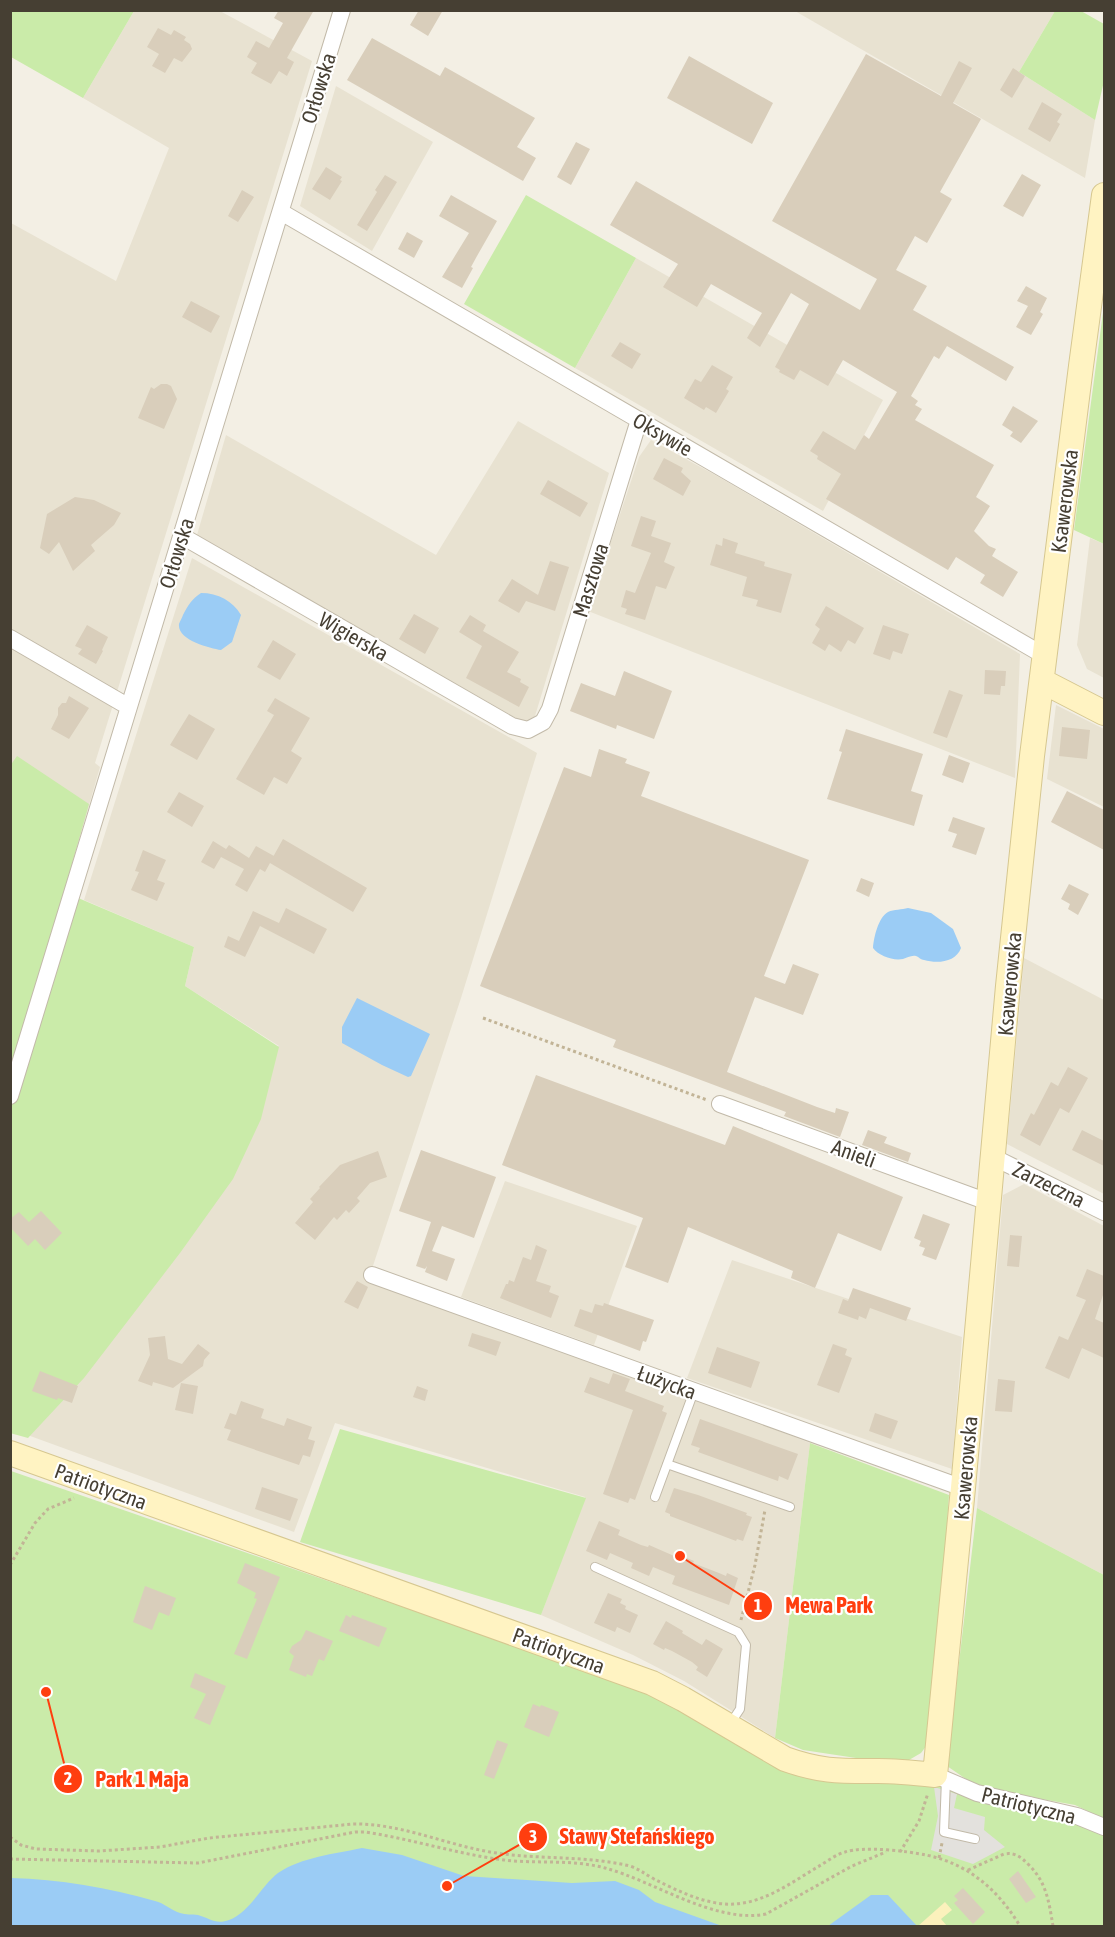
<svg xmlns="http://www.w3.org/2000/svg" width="1115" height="1937" font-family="'Asap Condensed',sans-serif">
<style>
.residential{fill:#e8e2d1}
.green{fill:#caeba9}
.sand{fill:#fbf1bc}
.parking{fill:#e3e1dd}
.water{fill:#9bccf5}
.building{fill:#d9cebb}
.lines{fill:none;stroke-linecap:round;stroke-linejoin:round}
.lane-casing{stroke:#c2baa9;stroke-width:10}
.street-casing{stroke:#c2baa9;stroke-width:18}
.secondary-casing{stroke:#d6c790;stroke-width:26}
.path{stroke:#c2b496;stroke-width:3;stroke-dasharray:3 3;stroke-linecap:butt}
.lane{stroke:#fff;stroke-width:8}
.street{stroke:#fff;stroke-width:16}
.secondary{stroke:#fff3c2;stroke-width:24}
.labels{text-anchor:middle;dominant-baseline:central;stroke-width:4.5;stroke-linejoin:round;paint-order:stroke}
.street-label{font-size:21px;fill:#463f33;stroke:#fff}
.leader{fill:none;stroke:#ff3e0f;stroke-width:2}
.callout-dot{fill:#ff3e0f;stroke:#fff;stroke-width:2}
.mark-label{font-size:18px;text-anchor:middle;font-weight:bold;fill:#fff}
.callout-label{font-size:22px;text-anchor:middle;font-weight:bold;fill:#ff3e0f;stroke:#fff;stroke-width:4.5;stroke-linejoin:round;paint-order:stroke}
</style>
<rect width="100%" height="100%" fill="#f3efe4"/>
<path class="residential" d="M134,11H220L312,61L95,763L100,767L64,892L11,1063V223L116,281L169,148L83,98Z
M795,11H1055L1019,72L1095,120L1085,178Z
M336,86L433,142L372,251L300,206Z
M636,258L883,400L823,511L575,368Z
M518,421L609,473L535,716L529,721H521L197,535L226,435L436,555Z
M651,440L717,476L1020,654L1015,778L588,611L639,457Z
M1090,538L1104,544V678L1087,669L1077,645Z
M192,558L537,753L461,998L368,1281L691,1397L810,1443L775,1738L684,1681L633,1655L541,1615L585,1497L335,1423L294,1532L11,1429L10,1160L279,1046L185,986L194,947L84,900Z
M1056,705L1104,729V807L1047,779Z
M1024,958L1104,1000V1194L1007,1144Z
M505,1181L637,1226L594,1345L461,1297Z
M1024,1184L1104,1226V1575L977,1508L1003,1195Z
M732,1260L962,1337L952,1469L687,1378Z"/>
<path class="green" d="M11,10H134V11L83,98L11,57Z
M1055,11H1081L1104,24V81L1095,120L1019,72Z
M526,195L636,258L575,368L464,304Z
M1104,305V544L1074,530Z
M17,756L89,804L64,892L194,947L185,986L279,1047L261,1119L233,1179L180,1253L84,1378L28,1438L10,1433V766Z
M340,1429L586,1498L541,1615L300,1542Z
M810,1443L949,1495L933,1737L921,1753L909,1760L876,1761L803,1750L775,1738Z
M11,1471L671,1700L776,1764L942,1784L971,1798L1000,1808L1082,1822L1104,1834V1926H11Z
M977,1508L1104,1575V1819L1075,1805L979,1788L947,1766Z"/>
<path class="sand" d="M945,1902L952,1910L941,1919L947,1926H918Z"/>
<path class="parking" d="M934,1787L957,1794L954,1808L985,1817L984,1830L1005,1847L973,1864L931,1850L938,1816Z"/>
<path class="water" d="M201,593C218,593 233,601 241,615L232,642L221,650C210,648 177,640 179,624C180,621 182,618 183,615C188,605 192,599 201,593Z
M908,908L931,913L953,929L961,948C956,962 938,964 924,960C921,960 919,957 916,956C911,955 907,958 903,959C893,961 879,956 873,948C874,937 878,918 888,912C894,909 902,910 908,908Z
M357,998L430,1034L411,1076L408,1077L382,1065L342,1043V1027Z
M362,1848L402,1855L464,1876L572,1883L615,1881L639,1890L655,1902L722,1926H11V1878C59,1879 109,1888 155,1901C164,1903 171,1910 180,1913C186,1915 192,1914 198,1915C209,1918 216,1925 229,1920C249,1913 262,1885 278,1873C302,1857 334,1854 362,1848Z
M871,1895H888L917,1926H828Z"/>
<path class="building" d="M279,10H314L287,58L294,62L287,76L279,71L271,84L251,73L257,63L247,57L256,41L269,48L283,23L274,18Z
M419,10H443L428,36L410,25Z
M158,28L171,35L174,30L186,37L184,40L190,44L192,49L182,62L174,58L165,73L152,66L159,54L147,47Z
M372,38L440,76L445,67L535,118L517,147L536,158L523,181L347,80Z
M866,54L941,96L959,61L972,68L953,103L981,119L940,192L952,199L927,243L915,236L896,270L927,286L913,310L1014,367L1006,381L947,346L939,359L934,356L911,396L918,401L915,405L922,409L915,420L994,465L976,497L990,506L974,531L989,546L996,549L992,556L1018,572L1003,597L980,583L985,575L956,557L948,570L826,499L841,474L817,459L818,456L810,451L823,431L855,450L864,435L869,439L897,392L843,360L828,386L800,370L794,380L779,372L780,370L775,367L809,304L791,293L760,347L747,338L762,313L711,284L697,307L663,287L678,264L610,225L636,181L860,310L877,279L772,221Z
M689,56L773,103L752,144L667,98Z
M1013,68L1025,76L1012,98L1000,90Z
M1042,102L1062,114L1057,122L1060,124L1050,142L1028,129Z
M576,142L590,149L571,185L557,177Z
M326,167L342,177L340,180L342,181L330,200L312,189Z
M1022,174L1041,185L1023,217L1003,206Z
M385,175L397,182L367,231L357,225L377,192L375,190Z
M242,190L254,197L238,222L228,216Z
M451,195L497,221L477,256L471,267L473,268L462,288L442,277L469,233L439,216Z
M407,232L423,241L414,258L398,249Z
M1026,286L1047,298L1040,312L1043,314L1031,335L1016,327L1028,306L1017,301Z
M191,301L220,316L211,333L182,317Z
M620,342L641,354L632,369L611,356Z
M712,365L733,377L726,389L729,391L716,413L706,407L704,410L684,398L695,379L701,382Z
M161,384H167L171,386L177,399L164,429L138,418L151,387L154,389Z
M1013,406L1038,421L1021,443L1010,436L1013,432L1002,425Z
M664,458L683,468L681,472L691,481L683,496L653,479Z
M548,480L588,503L580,517L540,494Z
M75,497L94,500L121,513L114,525L91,545L95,551L73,571L59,542L49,554L40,548L47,514Z
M641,516L656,521L651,536L671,543L664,562L675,567L666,589L656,586L645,620L625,614L627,609L621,607L626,590L635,593L651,553L631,546Z
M723,538L738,543L735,553L765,562L764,566L792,574L781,613L756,606L758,600L742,596L747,577L710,565L716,544L722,546Z
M550,561L569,567L555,611L526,601L519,613L498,601L512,579L538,595Z
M826,606L864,628L855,644L848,640L841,652L829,644L825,651L812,643L820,629L815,625Z
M414,614L439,628L425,654L399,639Z
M470,615L486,625L483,631L519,652L507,672L521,679L520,682L529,687L519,707L466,678L482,646L459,632Z
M87,625L108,637L102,650L103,651L96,664L78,654L82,649L75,646Z
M883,625L909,634L902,654L893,651L890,660L873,654Z
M273,640L296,654L280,680L257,667Z
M985,670L1006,671L1005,686H1001L1000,695L984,694Z
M624,671L672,691L654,739L617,725L616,729L570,711L581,683L615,696Z
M949,690L963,695L947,738L933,733Z
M69,696L89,708L69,739L51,729L58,715V708L62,703H66Z
M275,698L310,718L291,751L302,758L287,784L274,777L264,795L236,779L274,715L267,711Z
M189,714L215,729L197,760L170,745Z
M1062,727L1090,730L1087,759L1059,756Z
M846,729L923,754L911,791L923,795L914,826L827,799L842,752L839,751Z
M599,749L627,759L625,763L650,772L641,796L809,860L764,976L785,984L793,964L819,974L803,1015L755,997L727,1072L817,1107L835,1113L836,1108L849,1112L840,1137L784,1116L786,1112L613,1047L616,1040L480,986L564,767L591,777Z
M949,755L970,763L963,783L942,775Z
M1067,791L1104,810V850L1051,822Z
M179,792L204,806L192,827L167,812Z
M953,817L985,828L976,855L952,847L957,834L948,831Z
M283,839L367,888L353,912L270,863L265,872L260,869L247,892L235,885L244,869L221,857L214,869L201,862L213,841L226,849L221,856L229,845L249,858L256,846L274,856L273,857Z
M143,850L166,860L157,880L165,883L157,901L131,890L139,872L135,871Z
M861,878L874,883L869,897L856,891Z
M1069,884L1089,894L1078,915L1068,909L1070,904L1061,899Z
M286,908L327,929L314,954L260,926L245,957L224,947L228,936L239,941L253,911L279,923Z
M1068,1067L1088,1078L1069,1113L1060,1108L1040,1146L1020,1135L1031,1113L1034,1115L1051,1082L1058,1086Z
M536,1075L725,1145L733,1126L903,1197L881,1251L838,1233L815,1288L791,1278L793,1271L688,1227L668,1283L625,1267L643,1218L502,1165Z
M868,1130L887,1137L884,1143L911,1153L908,1162L862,1145Z
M1082,1130L1104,1141V1166L1072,1150Z
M421,1150L496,1177L474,1238L442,1226L432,1251L455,1259L447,1281L425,1272L427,1266L425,1269L416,1266L431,1222L399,1211Z
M378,1151L387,1177L370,1183L357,1198L360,1201L349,1213L346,1210L337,1220L334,1217L315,1240L295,1223L313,1202L310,1199L320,1188L319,1187L340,1165Z
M41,1211L62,1233L45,1250L35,1239L28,1246L10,1227V1219L19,1212L29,1222Z
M923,1214L950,1224L936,1260L922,1255L925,1248L919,1246L921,1241L914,1238Z
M1010,1235L1022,1236L1019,1267L1007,1266Z
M536,1245L547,1250L536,1281L551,1286L549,1292L559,1296L551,1318L500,1298L506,1284H508L509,1280L514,1282L523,1257L531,1260Z
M1087,1269L1104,1276V1292L1095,1319L1104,1323V1358L1082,1348L1069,1379L1045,1368L1059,1336L1068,1340L1086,1300L1076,1296Z
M357,1281L368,1287L358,1309L344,1302Z
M853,1288L911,1308L906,1321L870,1308L866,1319L859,1316L858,1320L838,1313L843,1299L848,1301Z
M604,1303L654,1320L646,1342L643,1341L640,1351L574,1326L580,1309L592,1313L595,1304L603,1306Z
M472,1333L501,1342L496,1356L468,1346Z
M165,1336L168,1359L182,1364L198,1344L210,1353L204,1360L203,1366L173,1388L153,1382L152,1386L138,1381L150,1355L148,1338Z
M833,1344L847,1349L845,1355L852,1358L839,1393L817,1385Z
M717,1347L760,1362L751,1388L708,1373Z
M40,1371L78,1386L72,1403L58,1398L57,1400L32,1391Z
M613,1373L630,1379L625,1391L664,1406L662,1411L667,1413L635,1500L630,1498L628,1503L603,1494L633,1410L584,1392L590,1377L609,1384Z
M998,1379L1015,1381L1012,1412L995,1411Z
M181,1383L198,1386L193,1414L175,1410Z
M417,1386L428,1390L425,1401L413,1397Z
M241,1401L264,1409L261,1418L284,1426L287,1418L312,1427L308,1439L315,1441L310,1457L303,1455L299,1465L227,1440L231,1430L224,1428L230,1413L236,1415Z
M875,1413L898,1421L891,1439L869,1431Z
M700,1419L798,1454L788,1480L779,1476L778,1481L698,1452L700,1448L691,1445Z
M262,1487L298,1499L290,1521L255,1509Z
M674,1488L698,1495L747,1513L746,1515L752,1517L743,1541L737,1539L736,1541L670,1516V1514L665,1512Z
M599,1521L620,1530L618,1535L641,1545L648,1547L649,1545L681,1559L682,1556L694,1561L693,1563L719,1573L726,1576L727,1573L738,1578L729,1605L672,1584L675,1576L653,1567L649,1576L631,1568L633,1563L610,1553L607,1560L586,1551Z
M245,1563L280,1577L247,1659L234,1654L257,1599L254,1598L256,1593L237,1583Z
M145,1586L176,1598L169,1616L159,1612L152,1630L133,1622Z
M608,1593L622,1599L620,1603L626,1606L625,1609L638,1615L630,1633L617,1627L615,1632L594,1623Z
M346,1615L351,1618L352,1615L387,1628L379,1647L339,1631Z
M666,1621L683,1631L682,1633L702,1645L706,1639L723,1649L707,1677L696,1670L698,1667L692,1662L672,1651L665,1648L664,1650L653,1644Z
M306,1630L333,1641L324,1661L319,1659L312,1676L307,1674L306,1677L289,1670L294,1656L289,1652L292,1646L301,1640Z
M195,1673L226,1686L210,1725L194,1718L206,1694L190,1687Z
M533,1704L540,1707L541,1705L559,1712L549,1737L524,1727Z
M497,1740L508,1744L494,1779L484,1775Z
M1018,1871L1036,1897L1026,1903L1009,1879Z
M963,1888L985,1912L973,1924L954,1903L958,1900L954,1896Z"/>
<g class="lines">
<defs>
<path id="lane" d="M667,1464L790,1507
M655,1497L694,1391
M595,1567L738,1632L746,1645L740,1709L730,1724
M946,1779L944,1832L975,1839"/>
<path id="street" d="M281,212L1045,656
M182,536L512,726L528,730L543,722L550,709L639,420
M10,638L129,707
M10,1096L342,10
M720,1104L988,1202
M993,1157L1104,1212
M372,1275L963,1488
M935,1775L977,1793L1077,1816L1104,1827"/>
<path id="secondary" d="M1042,681L1104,713
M10,1453L652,1683L683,1699L785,1759C821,1772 841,1771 878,1771C897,1771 916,1773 935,1775L963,1488L1008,986L1032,756L1081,366L1104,195"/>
</defs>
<use href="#lane" class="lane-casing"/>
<use href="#street" class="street-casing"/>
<use href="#secondary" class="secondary-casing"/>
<path class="path" d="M483,1018L707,1100
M10,1565L35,1523L48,1509L74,1498
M741,1620L755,1565L765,1510
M10,1837L21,1845L36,1849L99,1851L160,1847L209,1838L353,1824C399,1823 444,1844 490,1852C536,1860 584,1855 630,1866C639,1869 645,1874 654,1879C678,1891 708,1906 735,1904C767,1902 795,1880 821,1865C829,1860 837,1854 845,1852C863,1846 907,1851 926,1855C969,1864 998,1890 1020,1926
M900,1852L919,1821L928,1793
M939,1858L942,1843
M10,1859L198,1863L355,1832H365C412,1839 457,1854 504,1860C537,1864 572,1859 605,1868C654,1881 715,1924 766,1914L852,1866L886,1852
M968,1870L1004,1854C1015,1852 1021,1857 1029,1865C1047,1883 1049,1903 1053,1926"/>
<use href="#lane" class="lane"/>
<use href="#street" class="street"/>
<use href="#secondary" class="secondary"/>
</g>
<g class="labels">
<g class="street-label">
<text transform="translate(318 88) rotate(-73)">Orłowska</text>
<text transform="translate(663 434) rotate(30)">Oksywie</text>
<text transform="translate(1064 501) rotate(-83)">Ksawerowska</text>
<text transform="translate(176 553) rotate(-73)">Orłowska</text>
<text transform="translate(590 580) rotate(-73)">Masztowa</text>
<text transform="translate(354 636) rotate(30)">Wigierska</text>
<text transform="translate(1009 984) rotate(-85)">Ksawerowska</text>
<text transform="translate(854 1153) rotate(20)">Anieli</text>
<text transform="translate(1049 1184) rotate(26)">Zarzeczna</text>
<text transform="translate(667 1382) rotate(20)">Łużycka</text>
<text transform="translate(965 1468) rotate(-85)">Ksawerowska</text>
<text transform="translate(101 1486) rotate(20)">Patriotyczna</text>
<text transform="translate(559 1650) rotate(20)">Patriotyczna</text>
<text transform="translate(1029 1805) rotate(14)">Patriotyczna</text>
</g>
</g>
<path class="leader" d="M680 1556L758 1606M46 1692L68 1779M447 1886L533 1837"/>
<g class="callout-dot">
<circle cx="680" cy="1556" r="6"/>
<circle cx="46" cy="1692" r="6"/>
<circle cx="447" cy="1886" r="6"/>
<circle cx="758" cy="1606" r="15"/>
<circle cx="68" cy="1779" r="15"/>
<circle cx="533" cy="1837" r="15"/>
</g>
<g class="mark-label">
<text x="758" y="1612">1</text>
<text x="68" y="1785">2</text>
<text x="533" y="1843">3</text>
</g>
<g class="callout-label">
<text x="829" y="1613">Mewa Park</text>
<text x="142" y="1787">Park 1 Maja</text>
<text x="637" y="1844">Stawy Stefańskiego</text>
</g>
<rect width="1115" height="1937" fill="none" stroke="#463f33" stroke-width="24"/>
</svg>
